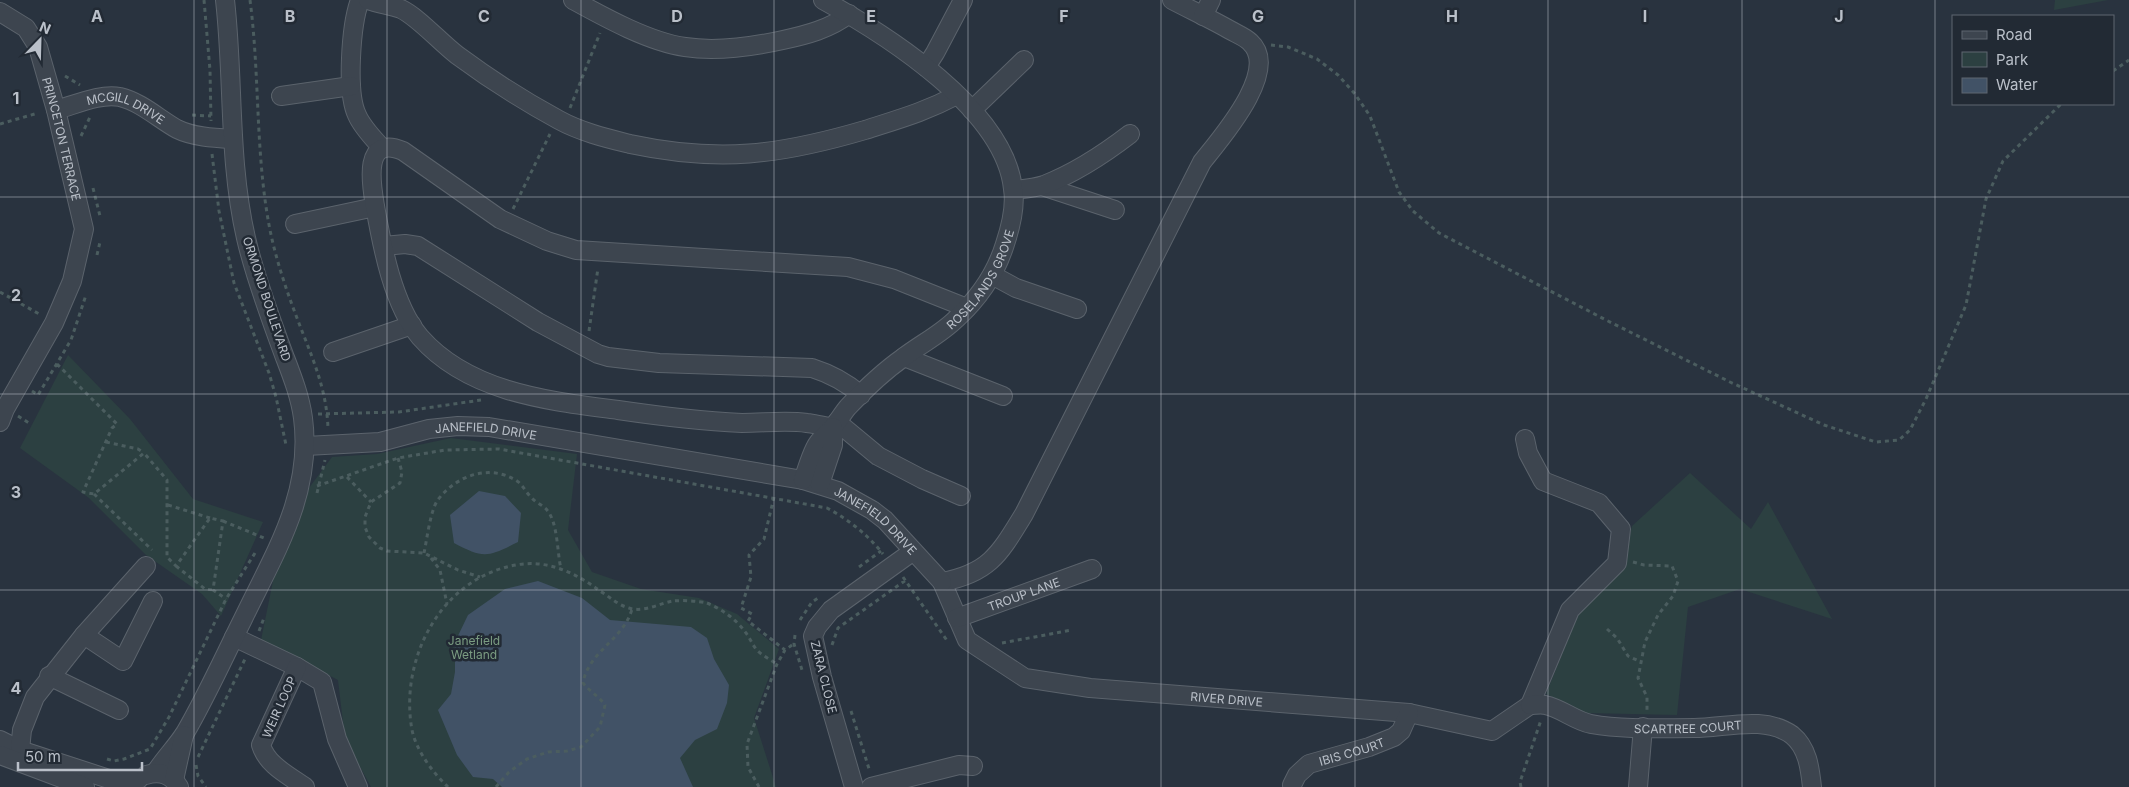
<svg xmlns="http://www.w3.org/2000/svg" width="2129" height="787" font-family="Inter,sans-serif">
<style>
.green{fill:#2c4041}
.water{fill:#415266}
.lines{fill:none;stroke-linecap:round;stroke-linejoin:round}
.minor-casing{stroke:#5b636c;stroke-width:20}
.path{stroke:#4b5d5f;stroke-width:3;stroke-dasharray:4 4;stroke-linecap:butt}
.minor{stroke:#3d454f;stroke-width:18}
.grid{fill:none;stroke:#bac0c9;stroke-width:1;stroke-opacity:0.55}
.labels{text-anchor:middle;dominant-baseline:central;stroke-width:5;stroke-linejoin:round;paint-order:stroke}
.street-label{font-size:12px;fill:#bac0c9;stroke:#222a34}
.park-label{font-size:12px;fill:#7b9c82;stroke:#222a34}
.grid-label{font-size:16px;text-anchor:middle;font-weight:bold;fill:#bac0c9;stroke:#222a34;stroke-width:5;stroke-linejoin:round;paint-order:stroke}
</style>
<rect width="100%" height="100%" fill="#29333f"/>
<path class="green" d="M2055,0H2108L2054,10Z
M68,355L130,419L193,499L263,522L221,616L202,594L146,555L89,498L20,448Z
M451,438L577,454L568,530L592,572L641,589L699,598L737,614L779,649L754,718L776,787H371L345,739L338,680L261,640L274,576L309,488L332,457L377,454Z
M1690,473L1751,529L1768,502L1832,619L1740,589L1688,607L1677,715L1586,713L1546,694L1579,612L1622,567L1632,526Z"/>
<path class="water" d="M479,491L505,496L521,513L518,542C488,557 484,559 454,543L450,515Z
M538,581L582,598L610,620L691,627L707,638L714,659L729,685L727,703L717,729L695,740L680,758L693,787H502L493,779L473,777L457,755L438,710L451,694L455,672V642L468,615L505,589Z"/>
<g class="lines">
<defs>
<g id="minor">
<path d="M360,0C351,24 346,92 357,115C362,127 373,138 382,148"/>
<path d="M368,0C379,4 391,5 401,9C418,17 440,42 457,55C488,78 524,101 559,120C581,132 606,138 630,144C719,163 780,155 865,130C899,119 925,112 957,95"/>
<path d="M573,0C604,17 649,42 685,47C717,52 751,47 783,40C806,35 830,29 849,14"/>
<path id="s1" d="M1172,0C1191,10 1211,19 1230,30C1237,34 1245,37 1250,42C1281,70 1221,138 1202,162L1024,514C1000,553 990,573 942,582L967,640L1025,678L1090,688L1409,713L1492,731L1530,705"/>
<path id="s2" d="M0,12L26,28L38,47L56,110L84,229L72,281L54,323L5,409L0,422"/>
<path d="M1203,16L1211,0"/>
<path d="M926,67L935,53L963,0"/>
<path d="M281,96L351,86"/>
<path id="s3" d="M56,110C75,105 100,93 120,97C141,102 159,119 177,129C193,137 215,138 233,139"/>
<path d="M972,110L1024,60"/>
<path d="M1042,186L1115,210"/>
<path d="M1014,190C1023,189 1035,188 1044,185C1075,173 1104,154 1130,134"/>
<path d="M295,224L375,207"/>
<path d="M384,246L405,244L418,246L538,322L598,354L608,357L659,363L812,368C831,374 846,382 861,395"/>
<path d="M992,275L1016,288L1077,309"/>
<path d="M333,352L412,325"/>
<path d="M904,357L1003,396"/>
<path d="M837,422L878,456L922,479L961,496"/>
<path d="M833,427C824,427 816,424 807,423C786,420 764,423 742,423C701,421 659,416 618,410C550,401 469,393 420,337C393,305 382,246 375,206C371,183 363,134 403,151L500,219L547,241L576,250L848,267L894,279L967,308"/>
<path d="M1525,439L1528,453L1543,481L1599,503L1621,529L1617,563L1570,610L1530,705"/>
<path id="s4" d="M306,446L380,442L429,429L458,426L489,427L803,480L838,491L872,510L885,520L942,582"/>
<path id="s5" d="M803,480C807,469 810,458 815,448C819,439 826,435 832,428C838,422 842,414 848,407C865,389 884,371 904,357C921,344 941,334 956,319C978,299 996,273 1005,244C1011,226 1016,207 1013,189C1005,110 887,35 823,0"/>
<path d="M820,484L833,445V427"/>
<path id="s6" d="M957,618L1092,569"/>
<path d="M84,635L123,661L153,601"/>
<path d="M234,637L297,667L322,682L337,739L358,787"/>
<path d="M297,667L261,745C267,765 288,775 305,787"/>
<path d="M49,676L119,710"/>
<path id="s7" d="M1530,705C1535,705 1541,704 1545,705C1561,708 1575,721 1591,724C1624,730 1661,728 1694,728C1725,728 1764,715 1792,735C1808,748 1810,769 1812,787"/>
<path d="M0,740L20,750L109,779H139"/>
<path d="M20,750L22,730L35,697L84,635L146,566"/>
<path d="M0,755L85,787"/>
<path d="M155,773C164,759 176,747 185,733C206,697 224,657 243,619C274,554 313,494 303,418C300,396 292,376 284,355C271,320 254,274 246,238C228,160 234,79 225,0"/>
<path d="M146,775C160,771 171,774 179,787"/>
<path d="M174,780L184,735"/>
<path id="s8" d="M1292,785L1297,775L1309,764L1369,747L1394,737L1401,731L1409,713"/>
<path d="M854,787L822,677L813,636L817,627L831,610L912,552"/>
<path d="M871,787L959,765L973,766"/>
<path d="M1638,787L1643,727"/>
</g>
</defs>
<use href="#minor" class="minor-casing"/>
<path class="path" d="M204,0L210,70L211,121
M250,0C260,76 255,154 270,230C277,264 289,298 302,331C315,364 327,393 328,429
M1271,45L1288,47L1317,59L1338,75L1355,94L1370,116L1399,192L1413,211L1439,233L1606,320L1730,382L1824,425L1876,442L1899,440L1910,430L1926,399L1966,305L1986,199L2003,161L2061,104
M2113,71L2129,60
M65,76L80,85
M570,108L600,33
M192,115L211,116
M0,124L38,113
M81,136L90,117
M212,154L219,211L234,283L269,373L276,397L286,445
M93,188L100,216
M513,209L550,134
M97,255L100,242
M0,292L41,315
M589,331L598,268
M57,364L117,424L112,428L83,492L94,494L144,453L167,480V557L176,566L210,518L223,521L213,590L226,599
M32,391L38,395L71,340L86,295
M318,414L399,412L481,400
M18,416L29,423
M106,442L138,449L144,453
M398,458L402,472L400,483L371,502L365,517V527L369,537L380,548L387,551L424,553L458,570L480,577
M347,477L371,502
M317,486L398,458L445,450L499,449L827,508C849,520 867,534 883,554
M317,493L325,460
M94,494L152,550
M774,497L764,539L749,555L751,577L741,608L752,614L748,621L785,650
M168,505L210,518
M223,521L264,538
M424,553C427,539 430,513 437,501C455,476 489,463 517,481C523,485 526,493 532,498C536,503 543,505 547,510C558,523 557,552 561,569
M431,558L440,570L447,604
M1633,562L1644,565L1672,566L1678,581L1673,596L1658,615L1645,642L1638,678L1647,697V712
M176,566L205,589L213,590
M859,567L881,551
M903,577L948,642
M800,620L812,602L818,598
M1607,629L1617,638L1628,656L1641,662
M259,631L264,618
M795,635L794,644L802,670
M1002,643L1072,630
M832,645L838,628L906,580
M851,711L870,772
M198,757L245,659
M107,759L114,761L124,759L150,749L169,717L226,599L255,553
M196,765L198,776L206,787
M448,787C433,773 416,750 412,730C399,659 441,578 516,565C547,559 576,573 600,591C610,597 618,605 629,608C644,613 660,603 673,601C682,600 699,601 707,603C722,609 737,620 746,633C750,638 752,644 756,649C761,655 771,660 777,664
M496,787L509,772L527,759L548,752L567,751L581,747L600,727L605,705C599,696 590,692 583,683C588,652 624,639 632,609
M759,787L748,767L747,744L777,664L785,650L795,643
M1521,787L1520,782L1541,720"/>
<use href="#minor" class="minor"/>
</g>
<path class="grid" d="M194,0V787M387,0V787M581,0V787M774,0V787M968,0V787M1161,0V787M1355,0V787M1548,0V787M1742,0V787M1935,0V787M0,197H2129M0,394H2129M0,590H2129"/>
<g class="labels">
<g class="street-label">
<text stroke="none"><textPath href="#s3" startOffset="74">MCGILL DRIVE</textPath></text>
<text stroke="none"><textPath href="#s2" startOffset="148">PRINCETON TERRACE</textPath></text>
<text stroke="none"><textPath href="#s5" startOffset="274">ROSELANDS GROVE</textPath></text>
<text transform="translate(267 299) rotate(72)">ORMOND BOULEVARD</text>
<text stroke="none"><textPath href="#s4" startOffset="182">JANEFIELD DRIVE</textPath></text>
<text stroke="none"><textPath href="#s4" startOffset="588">JANEFIELD DRIVE</textPath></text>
<text stroke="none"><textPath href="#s6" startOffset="71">TROUP LANE</textPath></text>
<text transform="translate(824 677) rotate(76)">ZARA CLOSE</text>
<text stroke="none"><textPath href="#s1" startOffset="1069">RIVER DRIVE</textPath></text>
<text transform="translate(279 707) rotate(-66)">WEIR LOOP</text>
<text stroke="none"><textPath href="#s7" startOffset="162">SCARTREE COURT</textPath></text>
<text stroke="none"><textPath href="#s8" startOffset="72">IBIS COURT</textPath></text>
</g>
<g class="park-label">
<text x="474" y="640">Janefield<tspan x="474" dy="14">Wetland</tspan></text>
</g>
</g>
<g class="grid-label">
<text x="97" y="22">A</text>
<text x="290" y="22">B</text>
<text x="484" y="22">C</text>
<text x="677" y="22">D</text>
<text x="871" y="22">E</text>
<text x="1064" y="22">F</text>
<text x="1258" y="22">G</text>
<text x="1452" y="22">H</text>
<text x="1645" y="22">I</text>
<text x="1839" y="22">J</text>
<text x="16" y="104">1</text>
<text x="16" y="301">2</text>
<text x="16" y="498">3</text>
<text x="16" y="694">4</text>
</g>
<rect x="1952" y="15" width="162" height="90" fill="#222a34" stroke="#5f6670"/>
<rect x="1962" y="31" width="25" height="8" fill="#3d454f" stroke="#5f6670"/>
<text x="1996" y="40" font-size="15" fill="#bac0c9">Road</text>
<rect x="1962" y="52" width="25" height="15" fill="#2c4041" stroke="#5f6670"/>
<text x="1996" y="65" font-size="15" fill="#bac0c9">Park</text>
<rect x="1962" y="78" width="25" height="15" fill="#415266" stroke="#5f6670"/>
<text x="1996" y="90" font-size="15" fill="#bac0c9">Water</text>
<g transform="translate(40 40) rotate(23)" stroke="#222a34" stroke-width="4" paint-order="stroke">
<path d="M0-4L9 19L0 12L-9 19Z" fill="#bac0c9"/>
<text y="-8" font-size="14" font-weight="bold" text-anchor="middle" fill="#bac0c9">N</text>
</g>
<path d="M18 762v8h124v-8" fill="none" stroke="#bac0c9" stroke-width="2.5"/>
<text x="25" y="762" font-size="15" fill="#bac0c9" stroke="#222a34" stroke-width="4" paint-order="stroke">50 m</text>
</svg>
